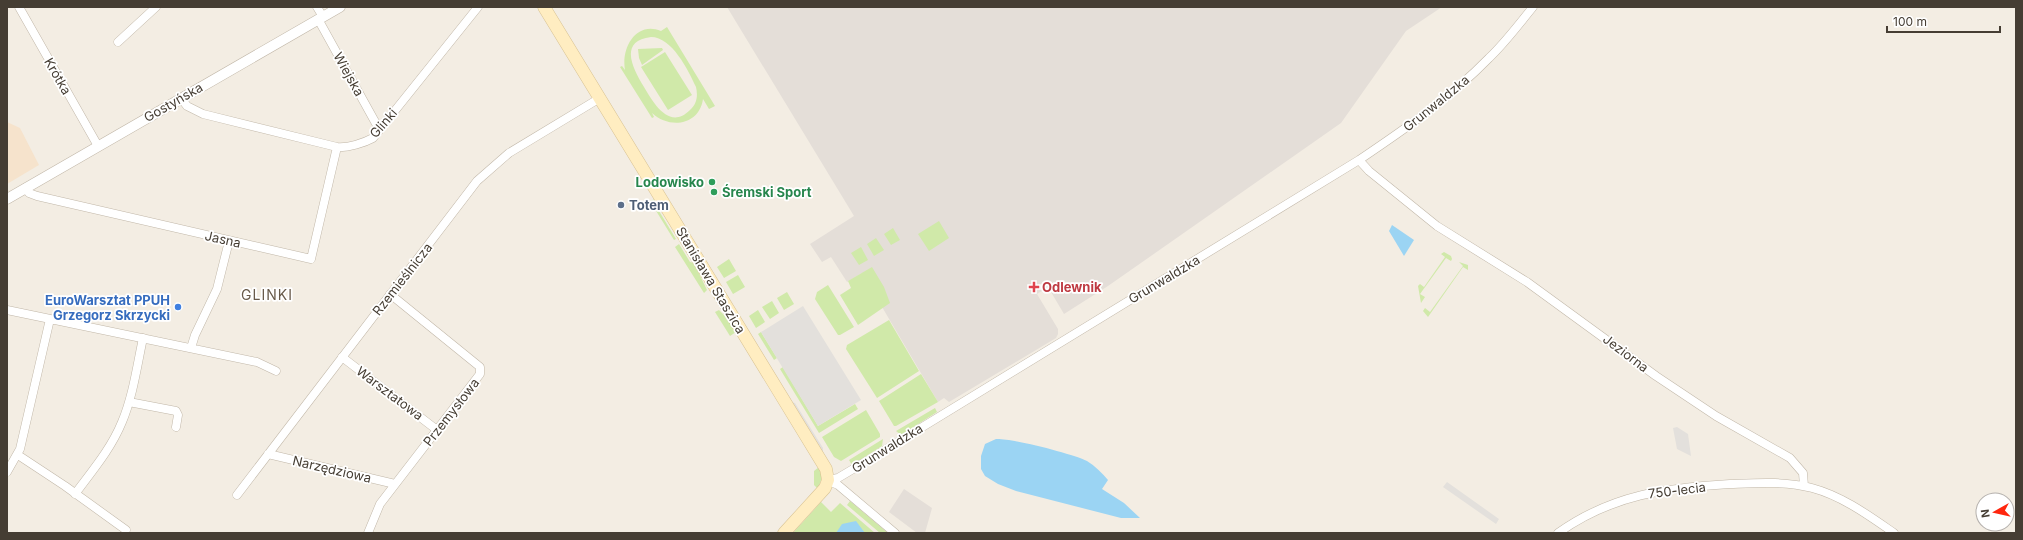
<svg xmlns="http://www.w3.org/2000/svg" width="2023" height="540" font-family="Inter,sans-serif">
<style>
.commercial{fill:#f6e3cc}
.industrial{fill:#e4ded8}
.green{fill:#d0e9a9;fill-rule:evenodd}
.parking{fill:#e3e0dc}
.water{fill:#9bd4f3}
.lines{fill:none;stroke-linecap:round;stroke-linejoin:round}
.minor-casing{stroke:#c1b7a8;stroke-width:9}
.tertiary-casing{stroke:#c1b7a8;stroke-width:11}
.secondary-casing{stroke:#d8c292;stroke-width:13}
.minor{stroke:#fff;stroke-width:8}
.tertiary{stroke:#fff;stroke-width:10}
.secondary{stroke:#ffedc1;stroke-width:12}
.leisure-dot{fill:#2e9e5b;stroke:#fff;stroke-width:1.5}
.service-dot{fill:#5c6f8a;stroke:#fff;stroke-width:1.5}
.health-dot{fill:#e0444e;stroke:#fff;stroke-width:1.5}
.shop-dot{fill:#3f7fe0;stroke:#fff;stroke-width:1.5}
.labels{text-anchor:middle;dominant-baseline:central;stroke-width:3.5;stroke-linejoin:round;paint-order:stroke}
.street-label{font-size:13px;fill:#453d33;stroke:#fff}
.leisure-label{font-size:13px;font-weight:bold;fill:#27864d;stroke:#fff;text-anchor:end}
.service-label{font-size:13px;font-weight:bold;fill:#4e5e75;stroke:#fff;text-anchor:start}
.health-label{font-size:13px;font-weight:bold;fill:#be3a42;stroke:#fff;text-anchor:start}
.shop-label{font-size:13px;font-weight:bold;fill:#366cbe;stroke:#fff;text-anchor:end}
.neighbourhood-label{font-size:14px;letter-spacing:1px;fill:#685a4a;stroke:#fff}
</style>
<rect width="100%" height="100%" fill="#f3ede3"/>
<path class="commercial" d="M7,122L20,128L39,165L7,184Z"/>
<path class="industrial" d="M727,7H1442L1406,31L1341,123L1108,286L1064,314L1048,287L1037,294L1058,329V334L1056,338L949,402L944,398L938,402L862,273L847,282L831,257L822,262L810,244L854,216Z
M904,489L932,508L925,533H917L889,512Z"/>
<path class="green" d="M667,27L715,106L709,109L703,99C699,126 669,129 652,113L654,117L652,118L620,67L622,66L625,70C621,48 636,21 661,31ZM651,37C672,37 688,70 696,87C698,96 697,104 690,110C669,131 653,102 644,87C633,69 618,41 651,37Z
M662,48L663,50L642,65L639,58L638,49Z
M665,52L692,95L668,110L641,67Z
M655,199L660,206L659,211L676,239L674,240L650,201Z
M939,221L949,238L929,251L918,234Z
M893,228L900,240L891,245L884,234Z
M876,238L884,250L874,256L867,244Z
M679,244L690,262L694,263L707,290L704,293L675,247Z
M861,247L868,260L859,265L851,253Z
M1444,252L1451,256L1452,259L1451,261L1446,258L1420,294L1425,297L1421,303L1418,286L1420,284L1424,287L1445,257L1441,254Z
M729,259L736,271L724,278L717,267Z
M1459,262L1468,265V270L1463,267L1428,317L1423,311L1425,308L1430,312L1463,266Z
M872,267L884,287L890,303L858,325L840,295L851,288L848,281Z
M738,275L745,287L733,294L726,282Z
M828,285L854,327L840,335H838L815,299L817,292Z
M787,292L794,304L784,310L777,298Z
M772,301L779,313L770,319L762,307Z
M719,310L729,320L736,332L730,336L715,312Z
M758,310L765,322L756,328L749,316Z
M889,320L919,371L877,398L846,349L847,345Z
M761,332L777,358L774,360L758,334Z
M783,367L818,426L855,404L858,409L819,433L780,369Z
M921,374L938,402L896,426H894L879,401Z
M935,408L937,412L901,435L896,431Z
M866,410L880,434V437L841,461L834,457L822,437Z
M883,439L882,446L852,465L849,460Z
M819,467L822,477L818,489L814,485V471Z
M850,501L888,533H880L847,505Z
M821,502L831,512L840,503L875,533H793Z"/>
<path class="parking" d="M803,306L861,400L818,426L761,332Z
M791,402L795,403L823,448V453Z
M1677,427L1688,434L1691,456L1677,449L1673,428Z
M1447,482L1499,519L1496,524L1443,487Z"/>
<path class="water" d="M1392,225L1414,240L1404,256L1389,231Z
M996,439C1011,438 1073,454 1087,461C1095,466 1102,473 1108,480L1102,489L1124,503L1140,518H1121L1016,491L998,484L985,476L981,469V456L985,444Z
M856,521L865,533H836L842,524Z"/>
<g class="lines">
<defs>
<path id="minor" d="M19,7L98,146
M317,7L323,17
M318,19L379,129
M118,42L156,7
M181,98L187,106L203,114L337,147C348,148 364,143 373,138L478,7
M1359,160L1369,171L1437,226L1527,282L1656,376L1716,416L1790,458L1803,473L1804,486
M25,188L29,193L37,196L311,259L337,147
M7,310L257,362L276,371
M191,348L195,335L217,289L229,241
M342,357L437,430
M129,402L176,411L178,415L176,427
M268,454L395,484
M18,455L65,486L126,530
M7,472L20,449L50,319
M828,480L838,478L875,456L1359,160C1405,129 1450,98 1489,58C1505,43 1519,24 1533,7
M829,481L838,485L895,533
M75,494C92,471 111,449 122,422C133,396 137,366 143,338
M237,495L477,181L509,153L600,98
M368,533L380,504L480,374V367L390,294
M1558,533C1613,494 1666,488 1730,484C1757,483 1785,481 1812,488C1842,496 1868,515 1894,533"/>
<path id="tertiary" d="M7,199L340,7"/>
<path id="secondary" d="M544,7L826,469L828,480L825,488L784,533"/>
</defs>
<use href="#minor" class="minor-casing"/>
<use href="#tertiary" class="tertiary-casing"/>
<use href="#secondary" class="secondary-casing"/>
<use href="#minor" class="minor"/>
<use href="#tertiary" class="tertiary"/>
<use href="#secondary" class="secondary"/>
</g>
<g class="leisure-dot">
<circle cx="712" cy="182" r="4"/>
<circle cx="714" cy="192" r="4"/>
</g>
<circle class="service-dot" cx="621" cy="205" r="4"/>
<path class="health-dot" d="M1032 281h4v4h4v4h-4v4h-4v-4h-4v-4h4z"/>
<circle class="shop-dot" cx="178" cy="307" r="4"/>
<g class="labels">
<g class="street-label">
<text transform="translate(349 74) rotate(61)">Wiejska</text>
<text transform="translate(58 76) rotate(60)">Krótka</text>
<text transform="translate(173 102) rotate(-30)">Gostyńska</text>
<text transform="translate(1436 103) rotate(-39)">Grunwaldzka</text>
<text transform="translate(383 123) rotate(-49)">Glinki</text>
<text transform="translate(223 239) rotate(13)">Jasna</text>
<text transform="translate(402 279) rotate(-52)">Rzemieślnicza</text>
<text transform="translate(1164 279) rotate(-31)">Grunwaldzka</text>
<text transform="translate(711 280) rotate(59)">Stanisława Staszica</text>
<text transform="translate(1626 353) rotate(37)">Jeziorna</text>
<text transform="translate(390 393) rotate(37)">Warsztatowa</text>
<text transform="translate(451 412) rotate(-52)">Przemysłowa</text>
<text transform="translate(887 448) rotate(-32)">Grunwaldzka</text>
<text transform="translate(332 469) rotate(13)">Narzędziowa</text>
<text transform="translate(1677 490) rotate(-7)">750-lecia</text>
</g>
<g class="leisure-label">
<text x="704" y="182">Lodowisko</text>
<text x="722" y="192" text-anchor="start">Śremski Sport</text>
</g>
<g class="service-label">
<text x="629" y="205">Totem</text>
</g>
<g class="health-label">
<text x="1042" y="287">Odlewnik</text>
</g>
<g class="shop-label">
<text x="170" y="300">EuroWarsztat PPUH<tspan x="170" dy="15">Grzegorz Skrzycki</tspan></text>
</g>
<g class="neighbourhood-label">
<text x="267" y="294">GLINKI</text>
</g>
</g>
<rect width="2023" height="540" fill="none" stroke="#453d33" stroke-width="16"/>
<g transform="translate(1995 512) rotate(262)"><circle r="19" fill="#ffffff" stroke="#b5b1ad"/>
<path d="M0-3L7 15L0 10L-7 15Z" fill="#ff260e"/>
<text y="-6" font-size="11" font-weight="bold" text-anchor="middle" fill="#453d33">N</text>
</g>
<path d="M1887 26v6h113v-6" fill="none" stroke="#453d33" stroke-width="2"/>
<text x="1893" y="26" font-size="12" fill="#453d33" stroke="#ffffff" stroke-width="3" paint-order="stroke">100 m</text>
</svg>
